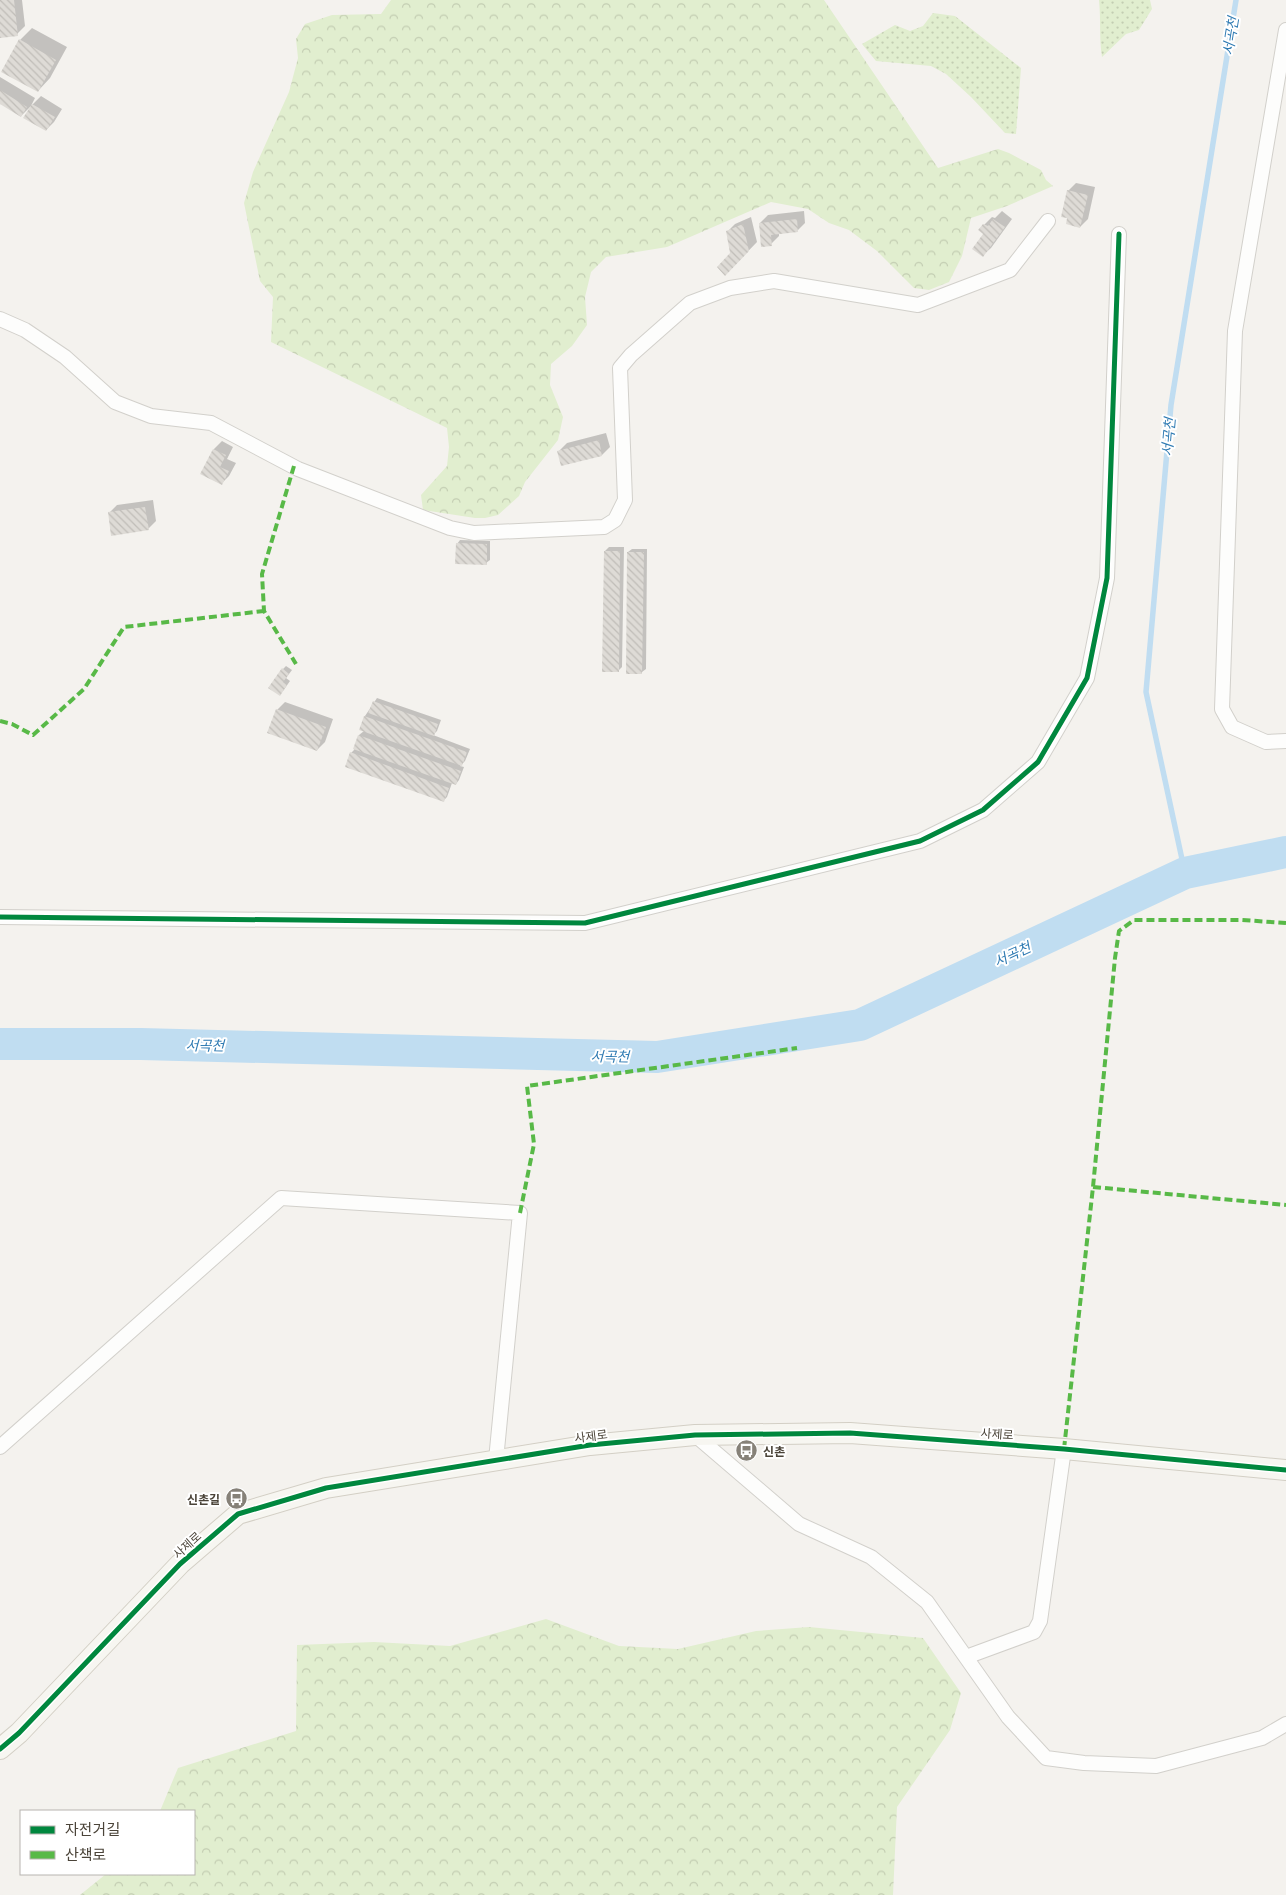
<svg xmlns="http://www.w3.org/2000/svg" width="1286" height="1895" font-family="'Titillium Web','Noto Sans KR',sans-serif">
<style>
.grass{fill:url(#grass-dots)}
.forest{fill:url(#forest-crowns)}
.shadow{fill:#0003}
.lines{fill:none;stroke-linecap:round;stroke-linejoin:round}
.stream{stroke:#c0ddf1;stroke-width:5.5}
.river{stroke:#c0ddf1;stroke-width:32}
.building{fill:url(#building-back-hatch)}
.street-casing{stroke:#d2d0cb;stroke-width:16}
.secondary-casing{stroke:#d3cfc5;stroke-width:22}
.street{stroke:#fdfdfc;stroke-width:14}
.secondary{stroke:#f7f6f1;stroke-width:20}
.quiet{stroke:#58b947;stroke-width:4;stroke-dasharray:8 4;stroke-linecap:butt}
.cycleway-casing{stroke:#fff;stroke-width:8}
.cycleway{stroke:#00873e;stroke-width:5}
.labels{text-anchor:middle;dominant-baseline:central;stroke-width:4;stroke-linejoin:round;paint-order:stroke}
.street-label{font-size:12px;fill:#4b4439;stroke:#fff}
.poi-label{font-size:12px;font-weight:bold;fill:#4b4439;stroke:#fff;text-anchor:start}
.water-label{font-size:14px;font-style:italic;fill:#2e7ab2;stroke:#fff}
</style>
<defs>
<pattern id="grass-dots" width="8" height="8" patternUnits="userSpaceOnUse" patternTransform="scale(1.25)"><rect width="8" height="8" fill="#e1eecf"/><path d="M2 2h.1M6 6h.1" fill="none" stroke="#c3cdb2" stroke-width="1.8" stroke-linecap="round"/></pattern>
<pattern id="forest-crowns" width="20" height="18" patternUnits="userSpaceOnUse" patternTransform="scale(1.25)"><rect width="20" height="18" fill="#e1eecf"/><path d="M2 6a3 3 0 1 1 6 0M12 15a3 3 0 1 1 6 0" fill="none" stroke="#c3cdb2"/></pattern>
<pattern id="building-back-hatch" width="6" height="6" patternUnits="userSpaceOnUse" patternTransform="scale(1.25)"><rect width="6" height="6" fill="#dedbd6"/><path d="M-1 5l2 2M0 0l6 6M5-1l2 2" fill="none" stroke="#c0bdb8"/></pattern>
</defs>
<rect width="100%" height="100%" fill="#f4f2ee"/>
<path class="grass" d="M1099,0H1150L1152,9L1139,30L1126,34L1102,57C1099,38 1101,19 1099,0Z
M933,13L955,16L1021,68L1016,134L1005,133L971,97L946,74L931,66L876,61L862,44L895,25L910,31L923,26Z"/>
<path class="forest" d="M391,0H824L938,168L998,149L1009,153L1041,170L1046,180L1053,186L1007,206L971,218L962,256L949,282L929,290L914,288L877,251L849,230L829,223L808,209L771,202L667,247L606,257L591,272L585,297L587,325L572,346L551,364L550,385L563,417L558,440L525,482L519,496L498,515L485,518H475L423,510L421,495L447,466L449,447L447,428L271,342L273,297L260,281L244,203L253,172L289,92L298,58L296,39L305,24L332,15L381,14Z
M546,1619L619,1646L678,1649L756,1631L809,1627L923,1638L961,1693L950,1730L897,1807L893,1895H80L106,1874H194V1811H160L178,1768L296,1731L297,1645L374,1642L450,1646Z"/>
<path class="shadow" d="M0,0H22L25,26L17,34L0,36Z
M32,28L67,47L50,78L38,91L20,40Z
M0,77L35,98L31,106L21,116L0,103Z
M41,96L62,109L54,122L46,130L31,106Z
M1076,183L1095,187L1088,219L1080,227L1069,217L1068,191Z
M804,211L805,223L797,231L779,233V236L771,244L760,223L768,215Z
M1002,211L1012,219L991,248L983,255L984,225L992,217L995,218Z
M751,217L757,242L726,274L731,253L727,232L735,224Z
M606,433L610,447L602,455L559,451L567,443Z
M222,441L233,447L227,459L236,463L229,476L221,484L202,474L214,449Z
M153,500L156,521L148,529L109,513L117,505Z
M460,540L490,541V560L486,563L457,544Z
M609,547H624L622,667L618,671L605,551Z
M632,549H647L646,669L642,672L628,552Z
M286,666L292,670L286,678L290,681L283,691V669Z
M377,698L441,720L437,731L433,735L470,749L465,761L460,766L464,767L459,780L456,784L452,783L447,797L443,801L351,753L354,750L359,735L364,731L361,729L365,716Z
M285,702L333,719L325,742L317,750L277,710Z"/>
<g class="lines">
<path class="stream" d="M1185,873L1146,692L1171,405L1236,0"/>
<path class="river" d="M0,1044H141L657,1057L860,1025L1185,873L1286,852"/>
</g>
<path class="building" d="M0,0H14L18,36L0,38Z
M19,39L56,60L38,92L1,72Z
M0,90L27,107L21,117L0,104Z
M32,104L55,117L46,131L23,118Z
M1067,190L1088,195L1080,228L1066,224L1067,218L1061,217Z
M797,219L798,232L771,235L772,246L761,247L759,223Z
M993,219L1005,227L983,257L972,249L983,234L978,230L983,224L988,226Z
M743,224L749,251L725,276L717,267L730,253L726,231Z
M599,440L602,456L561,466L557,451Z
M213,449L226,455L220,467L229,471L222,485L200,474Z
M145,507L149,530L111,536L108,512Z
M456,543L487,544V565L455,564Z
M604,551H620L619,672H602Z
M627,552H644L642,674H626Z
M282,668L289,674L283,682L287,685L280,696L268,688Z
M373,701L438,724L434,736L368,713Z
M276,709L326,727L317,751L267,733Z
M364,716L467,752L462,766L359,730Z
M358,735L461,771L456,785L353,749Z
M350,752L449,788L444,802L345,767Z"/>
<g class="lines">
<defs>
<path id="street" d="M1286,30L1235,331L1222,709L1232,727L1266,742L1286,741
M0,319L25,330L65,357L115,402L151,416L211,423L298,469L450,528L474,533L604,527L615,520L625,500L620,368L631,355L690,303L730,288L774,281L918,305L1010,270L1048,221
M0,917L585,923L920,841L983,810L1038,762L1087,678L1107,578L1119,234
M695,1435L799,1524L871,1557L927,1602L1008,1717L1046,1758L1084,1763L1156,1766L1262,1738L1286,1724
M0,1447L281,1198L520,1213L496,1460
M966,1657L1034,1632L1040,1621L1064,1449"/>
<path id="secondary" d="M0,1749L19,1733L180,1564L238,1514L326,1488L590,1445L695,1435L850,1433L1064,1449L1286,1470"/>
</defs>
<use href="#street" class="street-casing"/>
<use href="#secondary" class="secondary-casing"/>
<use href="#street" class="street"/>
<use href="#secondary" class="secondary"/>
<path class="quiet" d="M294,466L262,574L264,611L296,664
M0,721L12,724L33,735L84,689L124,627L264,611
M1093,1187L1286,1205
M520,1213L534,1144L527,1086L797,1048
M1064,1449L1093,1187L1115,958L1119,931L1134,920H1242L1286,923"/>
<defs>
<path id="cycleway" d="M0,917L585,923L920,841L983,810L1038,762L1087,678L1107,578L1119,234
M0,1749L19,1733L180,1564L238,1514L326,1488L590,1445L695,1435L850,1433L1064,1449L1286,1470"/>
</defs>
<use href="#cycleway" class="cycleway-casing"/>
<use href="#cycleway" class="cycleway"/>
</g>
<defs>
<symbol id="bus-disc" viewBox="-11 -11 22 22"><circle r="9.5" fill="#868178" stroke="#fff"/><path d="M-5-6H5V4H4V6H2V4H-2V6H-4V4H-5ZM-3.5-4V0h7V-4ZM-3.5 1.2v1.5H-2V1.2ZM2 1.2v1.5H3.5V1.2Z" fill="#fff"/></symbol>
</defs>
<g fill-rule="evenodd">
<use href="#bus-disc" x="734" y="1438" width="25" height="25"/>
<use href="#bus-disc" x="224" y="1486" width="25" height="25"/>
</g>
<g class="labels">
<g class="street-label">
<text transform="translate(997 1434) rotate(4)">사제로</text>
<text transform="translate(591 1436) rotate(-7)">사제로</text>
<text transform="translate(187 1545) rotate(-42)">사제로</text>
</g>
<g class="poi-label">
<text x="763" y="1451">신촌</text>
<text x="220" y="1499" text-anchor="end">신촌길</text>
</g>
<g class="water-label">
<text transform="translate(1230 36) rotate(-81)">서곡천</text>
<text transform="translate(1168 437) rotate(-85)">서곡천</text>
<text transform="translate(1012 954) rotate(-25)">서곡천</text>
<text transform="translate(205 1045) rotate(1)">서곡천</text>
<text transform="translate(610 1056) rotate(1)">서곡천</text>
</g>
</g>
<rect x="20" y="1810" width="175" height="65" fill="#ffffff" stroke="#b7b4b0"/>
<rect x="30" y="1826" width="25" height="8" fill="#00873e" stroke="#b7b4b0"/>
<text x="65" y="1835" font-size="15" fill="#4b4439">자전거길</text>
<rect x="30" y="1851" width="25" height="8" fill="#58b947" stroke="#b7b4b0"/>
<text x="65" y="1860" font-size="15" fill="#4b4439">산책로</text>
</svg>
